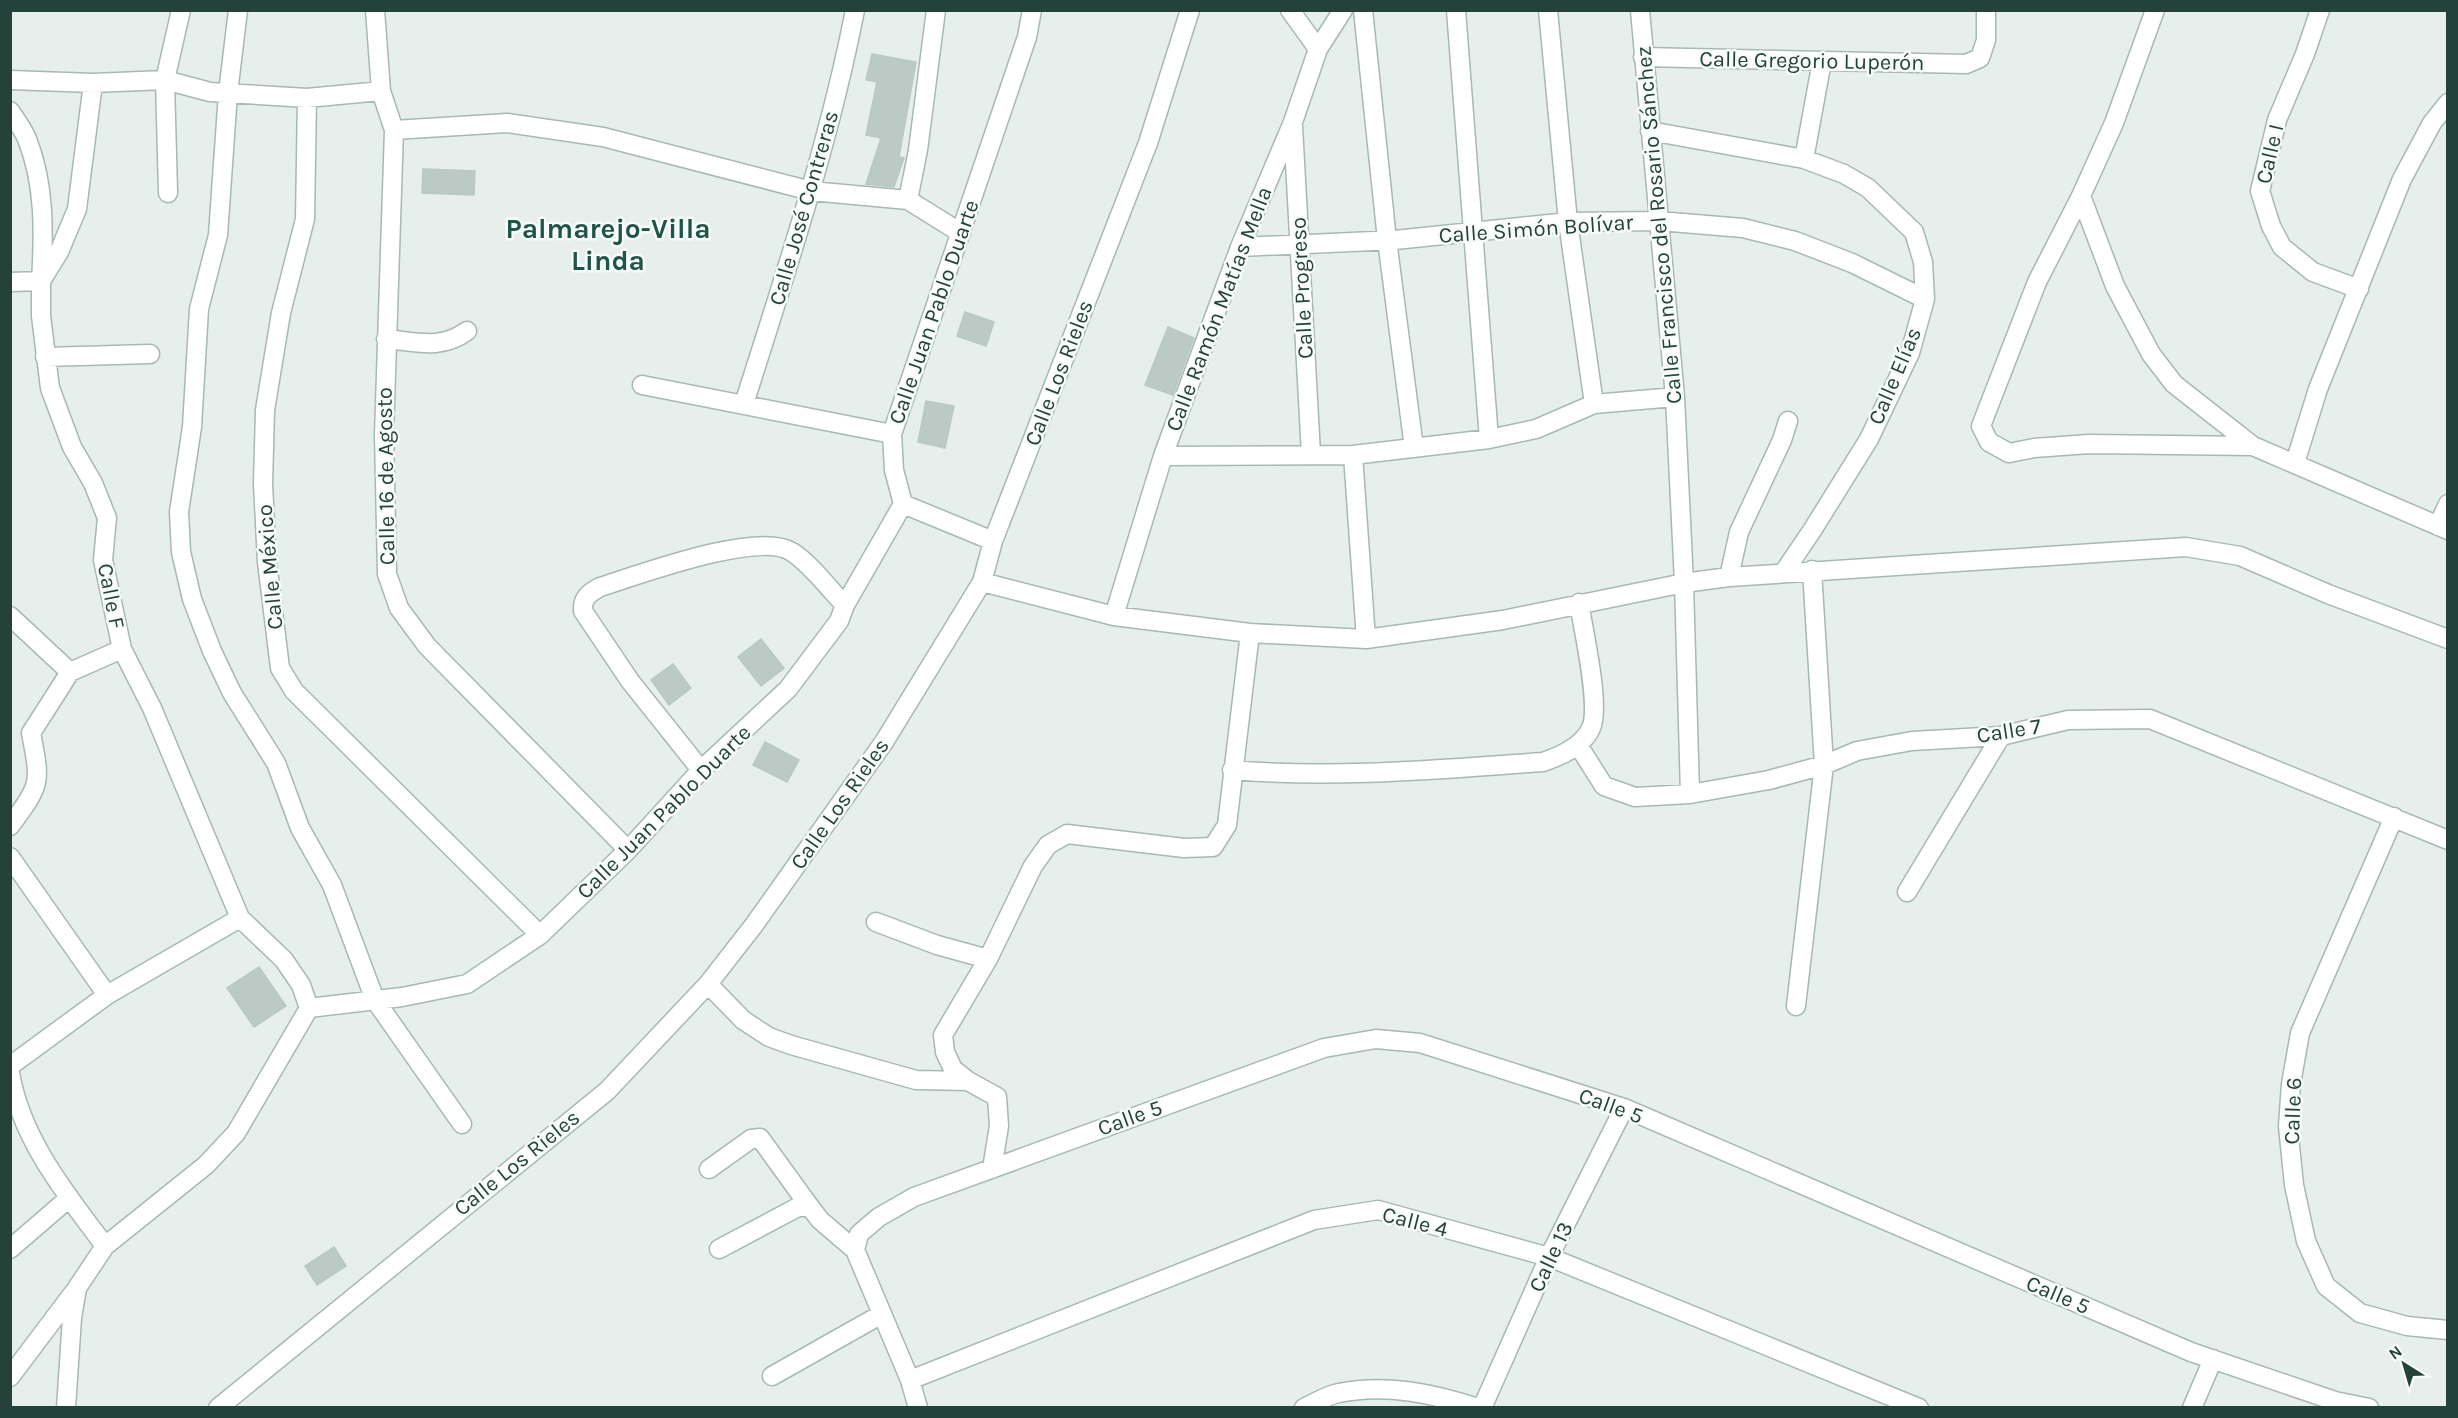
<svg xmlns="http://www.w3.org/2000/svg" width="2458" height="1418" font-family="Karla,sans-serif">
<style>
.building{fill:#bbcac4;stroke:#b8c9c2;stroke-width:1.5}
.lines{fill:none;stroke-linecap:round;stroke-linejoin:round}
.minor-casing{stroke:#a8b8b2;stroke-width:21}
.minor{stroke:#fff;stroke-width:18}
.labels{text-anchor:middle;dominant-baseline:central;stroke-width:5;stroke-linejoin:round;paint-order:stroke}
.street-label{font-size:22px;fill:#24423a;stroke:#f7fbf9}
.district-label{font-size:28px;font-weight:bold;fill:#1f5548;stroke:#f7fbf9}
</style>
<rect width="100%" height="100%" fill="#e6efeb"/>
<path class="building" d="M872,54L916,62L899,157L904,158L894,187L866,184L881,138L866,135L877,82L866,80Z
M423,169L475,171L474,195L422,193Z
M965,312L994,322L986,346L957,336Z
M1168,327L1194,338L1173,395L1145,385Z
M926,401L954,406L945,448L918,442Z
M761,639L784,668L761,686L738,657Z
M673,664L691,688L669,705L651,680Z
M765,742L799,760L787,782L753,765Z
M259,967L286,1006L254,1027L227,988Z
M334,1247L346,1266L317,1285L305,1266Z"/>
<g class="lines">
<defs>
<path id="minor" d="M238,10L228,93L218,235L199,309L192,427L179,512L181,552L192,599L212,651L232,693L276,763L300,828L332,885L375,1000L462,1124
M375,10L381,91L394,130L384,435L387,574L399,608L427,646L628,850
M1290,10L1318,49
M1363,10L1387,240L1414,448
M1456,10L1489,439
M1548,10L1568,222L1594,404
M1640,10L1675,397L1684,583L1690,794
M2155,10L2114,123L2081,196L2037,282L1981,426L1989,442L2009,453L2034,448L2089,444L2253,446
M2320,10L2305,54L2277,120L2260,191L2271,226L2282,247L2313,272L2359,289
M1643,57L1966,64L1980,58L1986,40V10
M10,80L93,83L165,80L210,92L307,98L381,91
M93,83L77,209L59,252L41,281V316L50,388L72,447L93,483L107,518L103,560L122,649L152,708L240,918L284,960L301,985L309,1008
M307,98L305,219L281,313L265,410L263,484L267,562L280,668L294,691L540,935
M10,111C16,120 23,129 27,139C45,184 44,233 41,281L10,282
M1293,126L1311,454
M394,130L507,123L603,137L811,191L908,200L961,233
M1650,131L1804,159L1844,174L1868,188L1914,232L1923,262L1925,299L1910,353L1869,439L1813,529L1784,572
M1804,159L1822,61
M168,193L165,80L181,10
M2081,196L2115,286L2151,354L2174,384L2253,446L2448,530
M908,200L918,150L936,10
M1240,247L1395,240L1568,222L1659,221L1743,228L1795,241L1852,263L1925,299
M386,339C417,342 441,350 467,331
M45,357L150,354
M642,385L892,434
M744,404C785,274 829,144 855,10
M1353,455L1366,639
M1163,456L1353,455L1489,439L1536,429L1594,404L1675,397
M2295,463L2318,389L2402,179L2432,123L2448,103
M903,504L993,541
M2438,526L2448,504
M1729,577L1739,532L1782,440L1788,421
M982,582L1114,616L1250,633L1366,639L1503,620L1684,583L1729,577L2186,547L2240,556L2328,594L2448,639
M10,616L70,672
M1114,616L1163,456L1240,247L1293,122L1318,49L1343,10
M1578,745L1604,786L1635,797L1690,794L1769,780L1824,765L1857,751L1912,741L2001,736L2068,720L2150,719L2448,840
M701,770L630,681L583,611C582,598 589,593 600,587C639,575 759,530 792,552C812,565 828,588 845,605
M1232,770C1336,779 1440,769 1543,762C1561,756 1583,746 1591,728C1601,707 1583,628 1579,603
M2394,817L2300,1033L2291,1084L2288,1126L2294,1185L2306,1241L2326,1286L2360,1313L2407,1326L2448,1330
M10,826C41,784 41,784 31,733L70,672L122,649
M10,857L107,995
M1907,892L2001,736
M876,922L937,945L988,959
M708,984L743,1020L769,1037L791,1045L916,1080L968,1081
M1796,1006L1824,765L1812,570
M309,1008L402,997L467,984L540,935L628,850L701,770L788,689L839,621L845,605L903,504L894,470L892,434L1027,37L1032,10
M10,1066L107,995L240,918
M10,1073C21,1139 66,1194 105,1246
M709,1169L751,1139L760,1138L810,1207
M992,1169L999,1126L997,1097L968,1081L953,1069L945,1052L943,1035L988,959L1033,866L1048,845L1067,834L1184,848L1213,847L1227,825L1250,633
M10,1249L68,1199
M719,1249L798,1207H810L820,1220L855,1250L910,1380L918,1408
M855,1250L859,1234L879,1217L914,1197L1324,1048L1376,1039L1420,1043L1624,1108L2191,1352L2335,1401L2369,1408
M772,1376L882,1314
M10,1377L74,1292
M910,1380L1314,1220L1378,1210L1549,1257L1919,1408
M66,1408L72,1318L77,1288L105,1246L206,1165L236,1133L309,1008
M218,1408L607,1091L708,984L754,925L884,742L982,582L993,541L1148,143L1190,10
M1304,1408C1315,1403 1327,1395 1339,1393C1386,1383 1434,1394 1478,1408
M1482,1408L1549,1257L1624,1108
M2192,1408L2213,1359"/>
</defs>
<use href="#minor" class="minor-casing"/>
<use href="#minor" class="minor"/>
</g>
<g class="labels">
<g class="street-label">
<text transform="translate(1812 61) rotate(1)">Calle Gregorio Luperón</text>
<text transform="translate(2270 154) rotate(-77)">Calle I</text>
<text transform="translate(804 208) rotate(-74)">Calle José Contreras</text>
<text transform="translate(1659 225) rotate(-95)">Calle Francisco del Rosario Sánchez</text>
<text transform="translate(1536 229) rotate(-4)">Calle Simón Bolívar</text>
<text transform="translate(1302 288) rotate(-93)">Calle Progreso</text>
<text transform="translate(1219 309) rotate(-69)">Calle Ramón Matías Mella</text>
<text transform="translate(934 312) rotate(-71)">Calle Juan Pablo Duarte</text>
<text transform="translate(1059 373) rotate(-69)">Calle Los Rieles</text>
<text transform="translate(1895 376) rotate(-67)">Calle Elías</text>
<text transform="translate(386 476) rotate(-91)">Calle 16 de Agosto</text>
<text transform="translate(270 567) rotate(-95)">Calle México</text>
<text transform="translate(111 596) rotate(79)">Calle F</text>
<text transform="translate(2009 731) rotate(-9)">Calle 7</text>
<text transform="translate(840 804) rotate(-55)">Calle Los Rieles</text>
<text transform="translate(664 812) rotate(-45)">Calle Juan Pablo Duarte</text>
<text transform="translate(1611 1106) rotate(20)">Calle 5</text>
<text transform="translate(2293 1111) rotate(-88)">Calle 6</text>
<text transform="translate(1130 1118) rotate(-20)">Calle 5</text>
<text transform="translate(517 1163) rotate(-39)">Calle Los Rieles</text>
<text transform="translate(1415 1222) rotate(14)">Calle 4</text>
<text transform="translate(1551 1257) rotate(-65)">Calle 13</text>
<text transform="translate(2058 1295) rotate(23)">Calle 5</text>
</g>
<g class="district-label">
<text x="608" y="228">Palmarejo-Villa<tspan x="608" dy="32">Linda</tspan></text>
</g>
</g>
<rect width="2458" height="1418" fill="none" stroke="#24423a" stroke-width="24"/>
<g transform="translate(2404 1364) rotate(323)" stroke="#f7fbf9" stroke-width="4.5" paint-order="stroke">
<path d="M0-4.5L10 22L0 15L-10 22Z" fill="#24423a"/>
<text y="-9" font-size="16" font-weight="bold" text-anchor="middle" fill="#24423a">N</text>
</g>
</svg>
